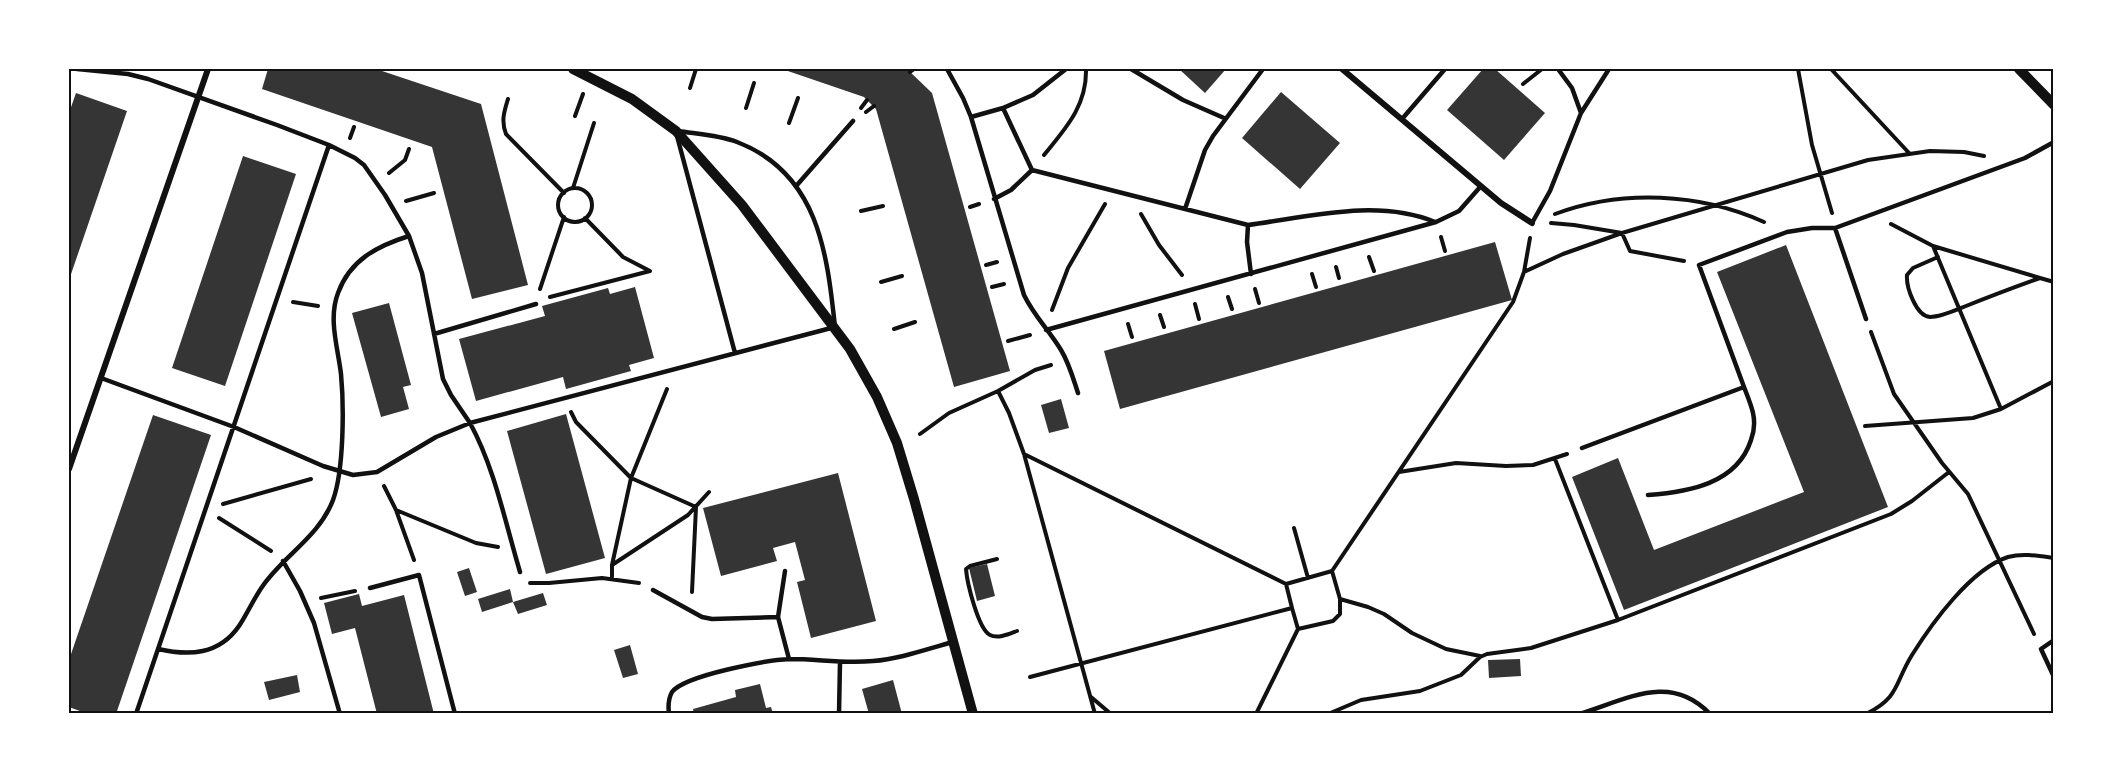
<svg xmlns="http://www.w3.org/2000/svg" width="2123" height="783" font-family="'Roboto Condensed',sans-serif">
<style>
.building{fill:#353535}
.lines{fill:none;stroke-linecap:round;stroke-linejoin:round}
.path{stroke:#111;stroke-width:4}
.service{stroke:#111;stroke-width:4.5}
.minor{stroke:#111;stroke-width:6}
.tertiary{stroke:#111;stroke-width:10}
.neatline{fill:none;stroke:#111;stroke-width:2}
</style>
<rect width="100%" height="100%" fill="#fff"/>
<path class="building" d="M268,69H376L481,104L528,285L472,299L432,147L262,89Z
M782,69H907L932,93L1010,371L954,387L876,109L864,97Z
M1179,69H1226L1205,93Z
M1483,69H1495L1545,113L1504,160L1447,110Z
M1281,92L1340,143L1300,189L1242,138Z
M76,93L127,111L69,280V113Z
M243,156L296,174L225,386L172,368Z
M1495,242L1512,300L1120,409L1104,351Z
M1786,245L1888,507L1624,610L1572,477L1618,458L1654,550L1804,492L1717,272Z
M635,287L654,358L629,365L631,371L566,389L563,377L476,401L459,339L545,316L542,306L608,288L610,294Z
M389,303L411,385L403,387L409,409L381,417L352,313Z
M1061,399L1069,428L1049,433L1041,405Z
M566,414L605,558L546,574L507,431Z
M153,415L211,435L116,714H88L69,707V660Z
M838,473L876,621L811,638L797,582L805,580L795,542L773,548L777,561L721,576L703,508Z
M987,564L995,596L977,601L969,568Z
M469,568L477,592L465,596L457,572Z
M510,589L513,602L482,612L478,599Z
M543,593L547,605L518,614L513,602Z
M359,594L362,606L404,595L434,714H377L355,628L332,634L324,603Z
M630,645L638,674L623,678L614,650Z
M1520,659L1521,676L1489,678L1488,660Z
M297,675L300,692L269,700L264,682Z
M893,680L902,714H869L862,689Z
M760,684L766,708L771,707L773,714H694L693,709L736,697L735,690Z"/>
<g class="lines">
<path class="path" d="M1798,69L1812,145L1832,213
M1831,69L1909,153
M910,72L914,69
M1523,84L1542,69
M690,88L696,69
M508,99C504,112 501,121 506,134L564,193
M746,108L754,83
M861,108L867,100
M866,112L874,106
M575,116L583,94
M789,123L798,98
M350,138L354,127
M1044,155C1065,129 1087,106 1086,69
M389,173L405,160L409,149
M573,188L594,123
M558 205a17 17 0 1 1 34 0a17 17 0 1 1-34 0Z
M406,201L434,193
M970,207L979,204
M861,211L883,206
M1141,214L1159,245L1182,275
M1555,214C1622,189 1700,193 1764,222
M585,218L623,257L650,271
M1551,223L1574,225L1622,233L1868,160L1930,151L1964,152L1984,156
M1891,224L1933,246L2001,409
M1441,237L1445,251
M1933,246L2040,278C2015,287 1991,296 1966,306C1956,310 1941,317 1930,317C1916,316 1906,287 1907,275L1913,268L1938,257
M1369,257L1374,271
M986,265L997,262
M1336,267L1339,278
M1524,272L1563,254L1622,233L1630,251L1684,261
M1312,274L1316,287
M2040,278L2054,282
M881,282L902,276
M992,287L1004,284
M540,289L564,217
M1255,289L1259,303
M550,297L650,271
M1228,297L1232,309
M293,302L318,306
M1195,304L1199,319
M1052,310L1068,268L1105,204
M1160,315L1164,327
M1128,324L1132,337
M894,329L915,322
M1871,332L1894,394L1942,463L1968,494L2034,634
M1008,341L1030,335
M998,391L1009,413L1024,454L1095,714
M571,412L576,422L631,478L696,507L692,592
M1865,426L1973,418L2001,409L2054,381
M920,434L949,413L998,391L1035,370L1051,365
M1024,454L1286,584L1292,608L1030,677
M1555,459L1618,620L1891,514L1912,501L1949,472
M1399,472L1456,463L1506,466L1533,465L1567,454
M384,486L396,510L414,560
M223,504L311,479
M396,510L476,543L498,547
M219,518L271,551
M1294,528L1308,578
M997,559L970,566L966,569C967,582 978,629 990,635C998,639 1009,634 1017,631
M612,565L631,478L667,389
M612,577V565L688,515L709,492
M530,583H549L602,578L639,583
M1286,584L1332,571L1513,302L1524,272L1530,238
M321,598L355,591
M1340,599L1368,607L1384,614L1412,633L1446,649L1480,656
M1298,629L1333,621L1340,614V599L1332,571
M1091,697L1111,714
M1256,714L1298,629L1292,608
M1328,714L1361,700L1420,691L1461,675L1480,657L1487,654L1531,648L1618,620
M1866,714C1900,697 1894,684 1912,655C1932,623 1971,569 2008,557C2023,553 2039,556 2054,558"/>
<path class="service" d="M77,69L128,74L148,79L277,125L329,145L136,714
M947,69L963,98L971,117L1024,295C1034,316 1049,330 1061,350C1069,363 1073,378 1078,393
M1131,69L1183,100L1224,118
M1003,108L1033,95L1066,69
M1581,113L1609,69
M971,117L1003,108L1032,170L1248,225L1247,242L1251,274
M1402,119L1445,69
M677,136L735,353
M329,145L355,158L364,165L385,195L409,236L422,273L443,379L451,395L470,423L835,327C827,252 818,173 737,142C719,135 698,134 678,131
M797,185L853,121
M994,199L1011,190L1032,170
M1185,209L1205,150L1213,136L1263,69
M1532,223L1550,191L1581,113L1572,88L1558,69
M1248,225C1308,217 1377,198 1435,222
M1866,319L1835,228L2025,158L2054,142
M1046,330L1436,222L1459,211L1481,186
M434,334L536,304
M101,378L234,427L323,466L353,475L377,472L436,437L470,423C495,469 505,522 520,572
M1744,387L1699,265L1787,232L1812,228H1835
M1582,448L1744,387C1747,395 1751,404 1753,413C1755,422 1754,432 1751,440C1737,484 1688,492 1648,495
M283,561L300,591L314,623L340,714
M370,588L419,575L455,714
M653,590L702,617L712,619L778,617L789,659
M778,617L785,571
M2054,640L2041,649L2054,677
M158,649C189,656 219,655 239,626C247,614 253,600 262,587C283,556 319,537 333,500C344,470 344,406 341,374C338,348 328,319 338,293C350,260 377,246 409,236
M669,714C668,706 668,699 672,692C685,675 768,660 790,659C818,659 845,664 873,661C900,659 927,649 953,642
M839,714L840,662
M1579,714C1626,700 1670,672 1710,714"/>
<path class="minor" d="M1342,69L1501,203L1532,223
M69,469L208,69"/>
<path class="tertiary" d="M573,69L632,99L676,131L742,205L850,349L877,397L897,443L914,499L973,714
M2019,69L2054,105"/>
</g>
<rect width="2123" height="783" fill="none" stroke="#ffffff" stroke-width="141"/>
<rect x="70" y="70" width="1982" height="642" class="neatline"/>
</svg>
